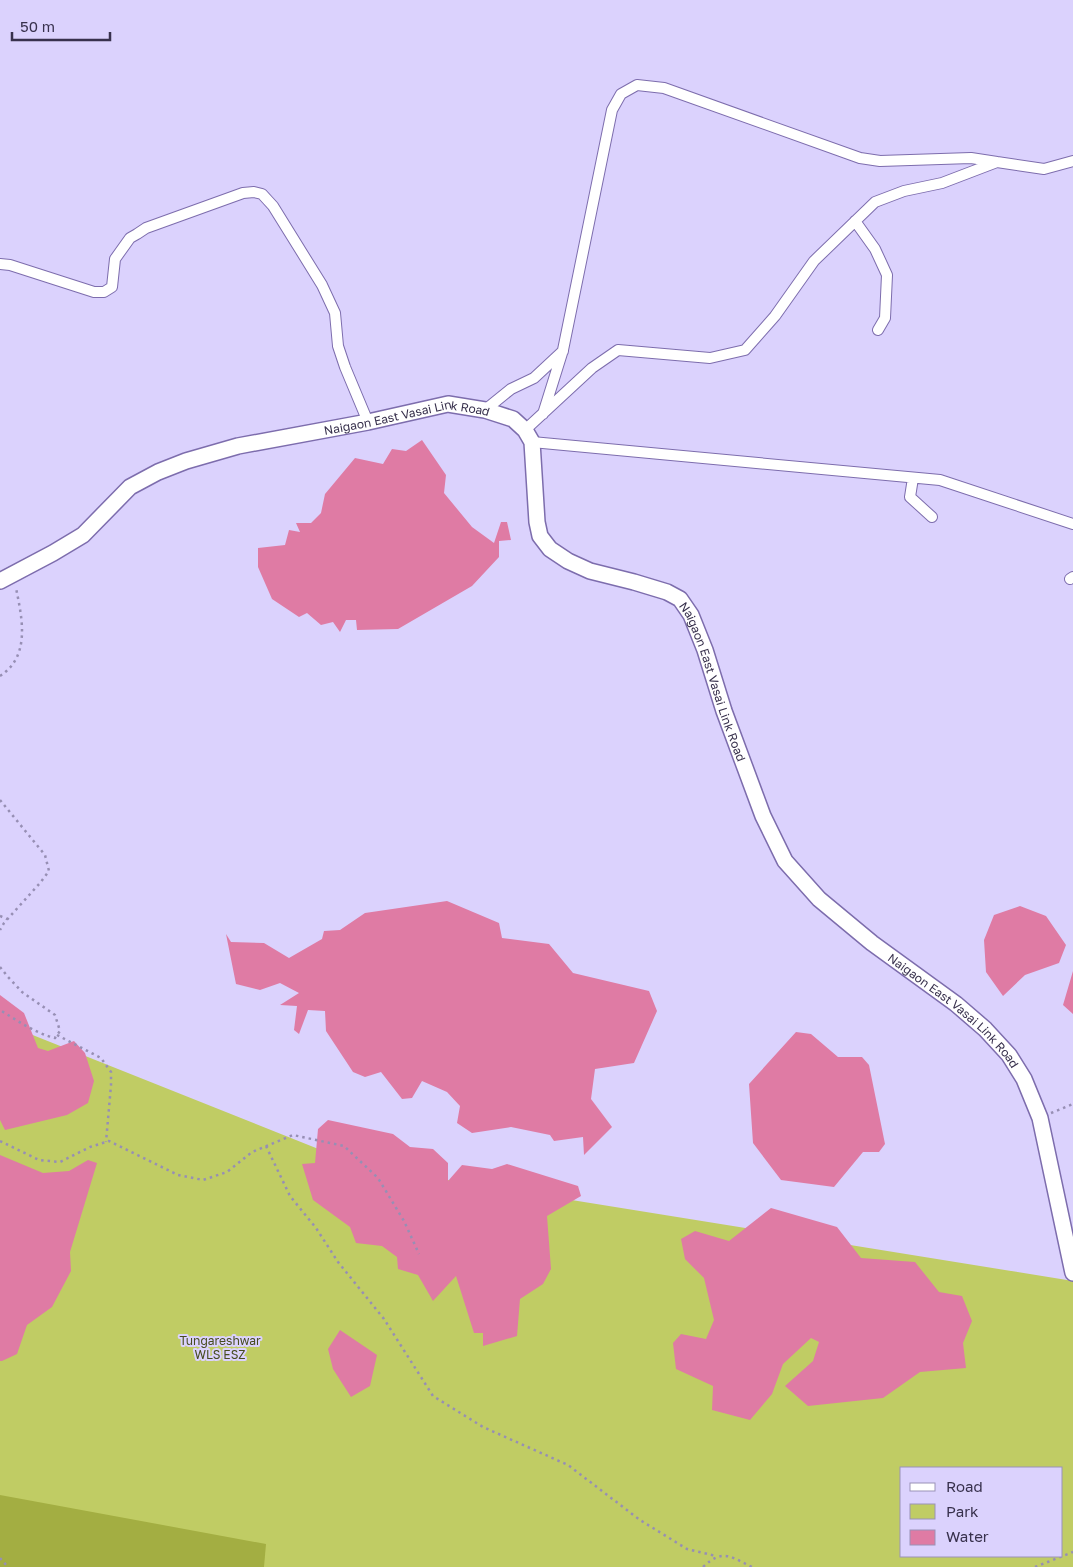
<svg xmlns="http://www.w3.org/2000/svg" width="1073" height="1567" font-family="'Golos Text',sans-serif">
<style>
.green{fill:#c0cc64;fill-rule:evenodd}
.forest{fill:#a3ae42}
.water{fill:#df7ba4}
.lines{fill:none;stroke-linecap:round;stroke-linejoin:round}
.street-casing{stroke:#7d6dad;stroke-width:12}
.secondary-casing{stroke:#7d6dad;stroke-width:18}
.path{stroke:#978fb4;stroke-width:2.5;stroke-dasharray:2.5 4;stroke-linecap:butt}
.street{stroke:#fff;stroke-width:10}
.secondary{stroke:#fff;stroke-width:15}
.labels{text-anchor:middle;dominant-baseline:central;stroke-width:4;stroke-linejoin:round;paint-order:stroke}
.street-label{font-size:12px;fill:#38314d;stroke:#dbd2fd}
.park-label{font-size:12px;fill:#474c20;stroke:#dbd2fd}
</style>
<rect width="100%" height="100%" fill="#dbd2fd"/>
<path class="green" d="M0,1022L361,1166L1073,1281V1567H0ZM902,1468H1062V1556H902Z"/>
<path class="forest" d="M0,1495L266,1544L264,1567H0Z"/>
<path class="water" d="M422,440L446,475L444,493L472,527L494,543L501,522H507L511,540L499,541V557L472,586L398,629L357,630L356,620H346L340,632L333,622L321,625L307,613L299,617L272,599L258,567V548L285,545L289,530L300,532L296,523H311L321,513L325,494L355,458L383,464L392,449L406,451Z
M447,901L499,923L502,938L549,944L573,973L649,991L657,1011L634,1063L595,1069L591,1099L612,1127L584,1155L583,1137L554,1141L550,1135L511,1127L472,1133L457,1123L460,1106L447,1092L422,1081L412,1098L402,1099L381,1072L365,1077L353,1072L326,1031L325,1011L308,1010L299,1034L294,1030L297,1006L280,1005L299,993L280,983L260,990L236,984L226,934L231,942L264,943L289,958L322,939L324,931L340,930L365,913Z
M1020,906L1046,916L1066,945L1059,963L1025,975L1003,996L986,972L984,940L994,915Z
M1073,971V1014L1063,1005Z
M0,995L24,1013L38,1048L48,1051L74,1041L85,1053L94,1081L88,1103L67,1115L5,1130L0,1120Z
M796,1032L811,1034L838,1057H862L869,1065L885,1144L879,1152H863L834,1187L781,1180L753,1143L749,1084Z
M328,1120L393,1134L410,1147L433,1149L448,1163V1181L462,1165L492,1169L507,1164L578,1186L581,1196L547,1216L551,1269L543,1284L520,1299L517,1336L483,1346V1333H474L456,1276L433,1301L418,1275L398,1269L397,1257L382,1246L356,1243L350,1227L313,1200L302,1164L315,1163L318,1129Z
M0,1155L43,1173L69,1171L88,1160L97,1163L70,1252L71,1271L52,1307L27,1325L17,1354L2,1361H0Z
M771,1208L837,1227L861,1258L915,1262L939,1292L962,1296L972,1321L963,1343L966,1368L920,1372L883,1398L808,1406L785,1386L813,1361L819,1342L811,1338L783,1364L772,1394L750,1420L712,1410L713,1386L676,1369L673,1343L681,1334L706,1339L714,1320L704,1278L685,1259L681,1239L695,1231L729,1241Z
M340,1330L377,1355L370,1386L351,1397L333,1369L328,1349Z"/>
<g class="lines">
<defs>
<path id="street" d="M855,221L875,249L887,275L885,318L878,330
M0,264L10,265L94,292H104L112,287L115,259L130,238L137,234L146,228L243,193L254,192L262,194L273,206L322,285L335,313L338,346L345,367L368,422
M485,410L511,389L534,378L563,351
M543,414L563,350L612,110L621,94L637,85L664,88L860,158L880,161L971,158L997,162
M525,430L592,368L618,350L710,358L745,350L775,316L814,261L875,202L904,191L942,183L997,162L1044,169L1073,161
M532,442L940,480L1073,524
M913,478L910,497L932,517
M1070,579L1073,577"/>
<g id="secondary">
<path id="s1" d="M0,581L53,553L83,535L130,487L158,472L186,461L238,446L368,422L448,404L485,410L513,419L525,430L532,442L537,522L540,536L550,549L568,561L590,571L634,582L667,592L680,599L691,615L705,650L724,711L763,816L785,861L819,899L872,943L956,1004L985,1029L1009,1055L1024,1079L1040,1118L1073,1273"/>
</g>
</defs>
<use href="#street" class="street-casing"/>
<use href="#secondary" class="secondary-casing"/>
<path class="path" d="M0,676C31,656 22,618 16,588
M0,800L45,855L49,871L40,883L4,923L0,930
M0,916L7,919
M0,967L8,977L22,992L55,1015L60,1031L55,1038C35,1033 18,1021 0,1010
M57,1035L101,1058L111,1072V1085L106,1142
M1051,1113L1073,1104
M0,1141L39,1160L60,1162L90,1147L109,1141L178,1175L203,1180L227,1172L252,1152L293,1135L344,1146L378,1178L404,1221L419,1254
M266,1146L290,1196L316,1228L338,1262L384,1319L433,1396L483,1427L568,1465L640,1520L687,1549L716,1556
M0,1558L8,1567
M703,1567C723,1548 731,1557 752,1567
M1035,1567L1073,1552"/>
<use href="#street" class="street"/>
<use href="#secondary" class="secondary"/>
</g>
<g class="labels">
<g class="street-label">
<text stroke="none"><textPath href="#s1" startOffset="450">Naigaon East Vasai Link Road</textPath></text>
<text stroke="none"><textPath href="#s1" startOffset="930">Naigaon East Vasai Link Road</textPath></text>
<text stroke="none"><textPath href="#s1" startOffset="1350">Naigaon East Vasai Link Road</textPath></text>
</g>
<g class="park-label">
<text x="220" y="1340">Tungareshwar<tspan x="220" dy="14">WLS ESZ</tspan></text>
</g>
</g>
<rect x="900" y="1467" width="162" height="90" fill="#dbd2fd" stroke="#9a92b7"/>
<rect x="910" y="1483" width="25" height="8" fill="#ffffff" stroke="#9a92b7"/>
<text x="946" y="1492" font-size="15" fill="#38314d">Road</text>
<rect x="910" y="1504" width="25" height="15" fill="#c0cc64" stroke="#9a92b7"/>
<text x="946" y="1517" font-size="15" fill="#38314d">Park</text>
<rect x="910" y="1530" width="25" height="15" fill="#df7ba4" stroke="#9a92b7"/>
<text x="946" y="1542" font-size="15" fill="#38314d">Water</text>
<path d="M12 32v8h98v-8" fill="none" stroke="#38314d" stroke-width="2.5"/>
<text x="20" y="32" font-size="15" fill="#38314d" stroke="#dbd2fd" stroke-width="4" paint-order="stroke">50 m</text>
</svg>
